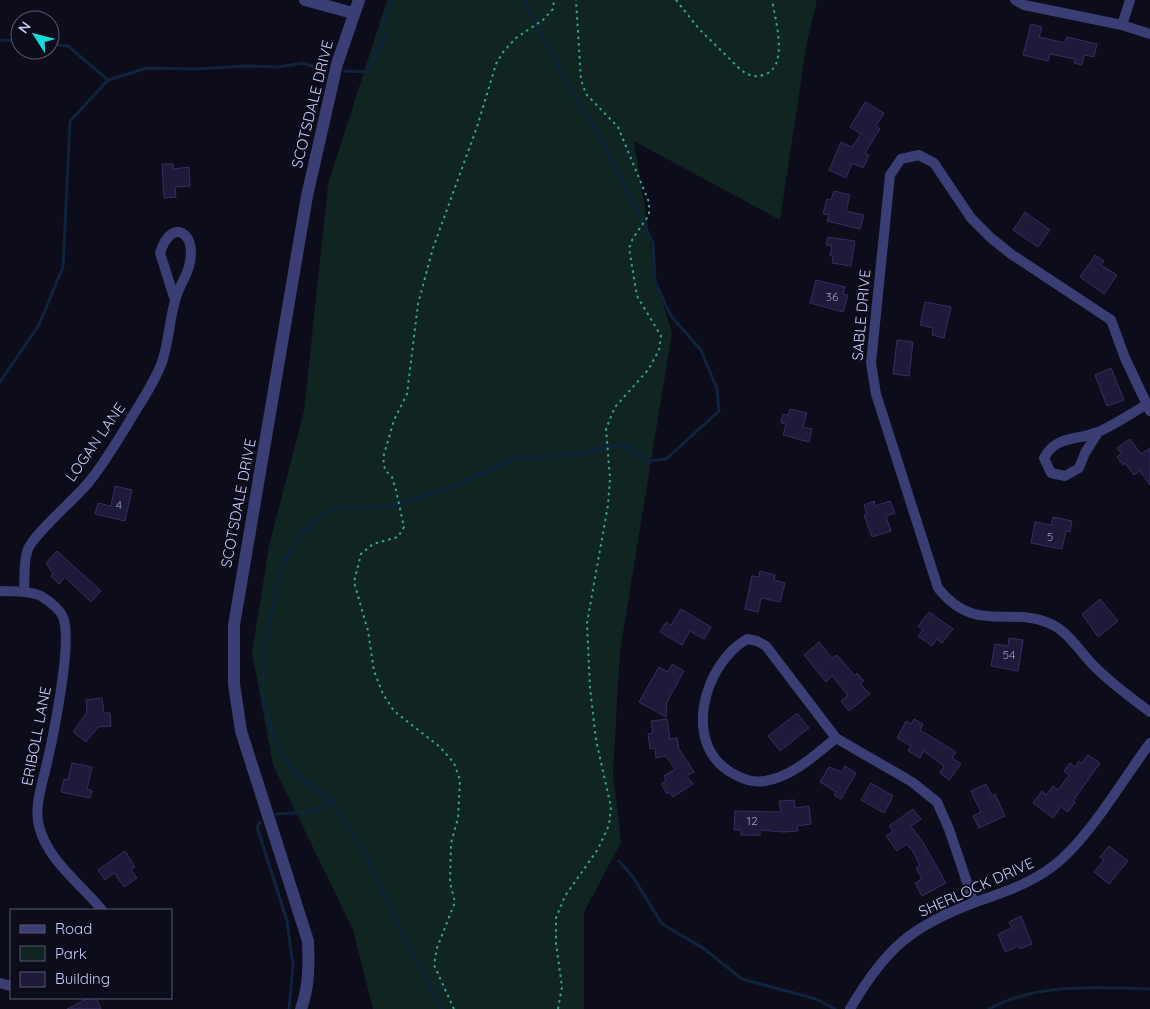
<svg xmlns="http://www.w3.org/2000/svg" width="1150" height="1009" font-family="Quicksand,sans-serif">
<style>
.green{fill:#102421}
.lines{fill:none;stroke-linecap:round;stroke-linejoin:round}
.stream{stroke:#0f243c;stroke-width:3}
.building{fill:#1e1a39;stroke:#342e63}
.path{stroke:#36a292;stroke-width:2;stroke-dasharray:2.5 4;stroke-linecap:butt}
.minor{stroke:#3b3e75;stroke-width:10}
.tertiary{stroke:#3b3e75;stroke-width:12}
.labels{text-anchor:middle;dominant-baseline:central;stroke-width:4;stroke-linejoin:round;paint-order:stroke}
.number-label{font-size:12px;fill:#a09eca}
.street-label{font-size:15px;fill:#cbcafa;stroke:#0d0c1a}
</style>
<rect width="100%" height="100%" fill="#0d0c1a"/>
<path class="green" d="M387,0H817L807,42L780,220L634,141L657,284L672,333L620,651L613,773L621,842L584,912V1009H373L353,930L273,765L252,652L269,546L304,411L328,184Z"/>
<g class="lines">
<path class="stream" d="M0,40L20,41
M50,44L68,46L108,80
M345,71L368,72L385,35L382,25L391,0
M0,382L39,325L63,267L70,121L108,80L147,68L197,69L245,66L279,67L303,63L325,70
M276,814L310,812L332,802
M260,822L257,827L287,921L293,966L289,1009
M619,861L633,877L662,924L703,948L742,979L816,999L835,1009
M442,1009L403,935L367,858L332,802L292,770L273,738L262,692L264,647L281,566L304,530L331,509L391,506L455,486L511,459L572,455L623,444L648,461L666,459L719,411L717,389L701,350L671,316L655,281L653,243L599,135L569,88L524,0
M989,1009C1036,983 1098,987 1150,989"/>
</g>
<path class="building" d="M1031,24L1042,27L1039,37L1065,43L1067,37L1097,44L1094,57L1084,55L1082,65L1074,63L1075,59L1050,54L1048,61L1023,55Z
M865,102L884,113L876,126L880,129L865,153L869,155L863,168L852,163L846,178L829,170L841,142L852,147L861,134L850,127Z
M162,164H173V169L189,167L190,186L175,187L176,197L164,198Z
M834,191L850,195L846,211L864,215L860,229L827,221L829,215L823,214L827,199L831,200Z
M1025,212L1050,230L1038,247L1013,230Z
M828,237L855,241L851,266L832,263L833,256L830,255L832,246L826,245Z
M1095,255L1104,261L1101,265L1117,275L1104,294L1080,277Z
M816,280L845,287L843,294L848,295L843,312L810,303Z
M925,302L951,307L944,338L932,335L933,328L920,325Z
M897,340L913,342L909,376L893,374Z
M1111,368L1124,400L1107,406L1095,375Z
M790,409L807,413L803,427L812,429L809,442L783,435L786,424L781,423L783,414L788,415Z
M1130,439L1141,454L1150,448V485L1140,471L1134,475L1125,463L1123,465L1117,457L1121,453L1117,448Z
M115,486L132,490L125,521L95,514L98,503L111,506Z
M874,501L875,506L890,501L895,513L886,516L891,531L872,537L864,515L867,514L864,505Z
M1053,517L1072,521L1070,532L1066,531L1062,549L1031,543L1035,522L1051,525Z
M57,551L101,591L91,602L65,577L59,584L51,576L53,574L46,563Z
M760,571L775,575L774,580L785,583L780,602L761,598L758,612L745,609L752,576L759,577Z
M1100,599L1118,621L1098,637L1082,614Z
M681,609L711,627L704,639L690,631L682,645L660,632L666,622L671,625Z
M929,612L953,629L942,643L937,639L932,646L918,636L923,630L918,626Z
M1009,638L1023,640L1018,671L991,666L995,644L1008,646Z
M819,642L832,658L837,655L855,676L857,673L864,681L860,684L870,694L849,711L841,701L848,695L832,676L826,682L804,655Z
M672,664L684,671L667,702L666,717L639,702L659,667L668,672Z
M102,698L104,713H110L111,726L98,727L86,742L73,732L87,712L86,700Z
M797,713L809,728L780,751L768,736Z
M667,719L670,739L677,738L679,749L694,772L687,776L693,784L673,797L669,792L667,794L661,784L666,781L664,776L675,769L666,756L656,758L655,748L650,749L648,734L653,733L651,721Z
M914,719L923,724L920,730L956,752L952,758L961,764L949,780L940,773L944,766L924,751L920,758L908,751L911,746L897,738L906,721L911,724Z
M1088,755L1100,763L1073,801L1075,802L1068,812L1061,807L1053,818L1033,803L1042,791L1046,795L1053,786L1058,790L1069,775L1064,771L1070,763L1075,767L1079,761L1082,763Z
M72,763L92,767L87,789L92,791L90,798L61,792L64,779L68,780Z
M845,766L856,773L841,799L834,795L836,792L820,782L829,767L842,772Z
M871,783L893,796L884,813L861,800Z
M986,784L992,796L995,794L1005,816L979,828L973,816L981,812L971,791Z
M794,800L795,808L809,806L811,824L797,826L798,831L783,832L760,830V835H741V830H734L735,811L781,812L779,801Z
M913,809L921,819L911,826L924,844L946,883L922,896L915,883L922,879L916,868L920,865L912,850L906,844L897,851L886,836L893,831L889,826Z
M1109,846L1128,861L1109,884L1094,872L1104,860L1100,857Z
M125,851L135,867L131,870L137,878L124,887L114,873L105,880L98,870Z
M1021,916L1032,944L1020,949L1019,946L1005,952L998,934L1012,928L1009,922Z
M88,998H96L101,1009H67Z"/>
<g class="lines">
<path class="path" d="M676,0L699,29L741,70C748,75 754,78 763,75C790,68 775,19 772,0
M454,1009L434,965L437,948L455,902L450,883L451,843L458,818L460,780L454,763L440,747L394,711L383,694L374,671L368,631L354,582L361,554L373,544L398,537L404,527L396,490L392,477L385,470L383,458L394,420L407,394L418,304L433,248L477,127L496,64L503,52L516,38L543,20L553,9L554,0
M558,1009L562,987L556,943V918L565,896L598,849L609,825L611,807L596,740L590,688L587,623L608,505L610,478L606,429L615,407L648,370L659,350L661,336L637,296L629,248L633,238L649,215V202L618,127L586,94L581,80L576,0"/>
<path class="minor" d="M1015,0L1024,5L1122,25L1150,34
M1122,25L1130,0
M1150,411L1125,358L1111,320L1011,254L991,238L971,218L934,163L919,155L901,159L890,175L871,363L876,394L938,588C976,636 1012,604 1053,625C1070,634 1081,653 1094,666C1111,683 1131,698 1150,712
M1098,432L1085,453L1079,468L1065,476L1051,473L1044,458C1056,435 1076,441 1098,432C1114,425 1130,414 1146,405
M0,591C14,592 27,590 41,596C49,601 59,608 63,617C73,641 53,738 46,767C42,784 34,808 39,826C47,860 82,885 102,910
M24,591C25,578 23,562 28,549C34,534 76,498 89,482C106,461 121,435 135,412C145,396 156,379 162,362C171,335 169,307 183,281C206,238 173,211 160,253L174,297
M836,738L766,646L757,641L747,639C704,664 681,744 732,773C743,779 752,783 765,781C792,777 815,755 836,738L912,782L937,802L949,829L974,903
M0,983L11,986
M850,1009C885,949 911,926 976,902C1002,893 1029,884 1052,867C1088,840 1122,781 1150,743"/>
<path class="tertiary" d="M305,0L353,13
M301,1009C309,987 309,965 308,941L241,731L234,684V625L307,196L337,64L359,0"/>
</g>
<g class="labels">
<g class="number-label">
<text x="832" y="296">36</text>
<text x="119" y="504">4</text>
<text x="1050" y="536">5</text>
<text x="1009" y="654">54</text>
<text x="752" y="820">12</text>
</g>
<g class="street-label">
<text transform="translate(312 104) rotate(-76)">SCOTSDALE DRIVE</text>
<text transform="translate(861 315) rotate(-85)">SABLE DRIVE</text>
<text transform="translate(95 442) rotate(-55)">LOGAN LANE</text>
<text transform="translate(238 503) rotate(-79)">SCOTSDALE DRIVE</text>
<text transform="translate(36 736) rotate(-79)">ERIBOLL LANE</text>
<text transform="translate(976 887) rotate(-24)">SHERLOCK DRIVE</text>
</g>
</g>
<rect x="10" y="909" width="162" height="90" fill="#0d0c1a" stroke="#595874"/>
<rect x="20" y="925" width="25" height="8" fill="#3b3e75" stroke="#595874"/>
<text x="55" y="934" font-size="15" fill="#cbcafa">Road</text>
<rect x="20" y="946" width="25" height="15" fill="#102421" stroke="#595874"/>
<text x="55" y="959" font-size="15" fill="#cbcafa">Park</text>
<rect x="20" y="972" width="25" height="15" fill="#1e1a39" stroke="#595874"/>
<text x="55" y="984" font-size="15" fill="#cbcafa">Building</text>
<g transform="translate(35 35) rotate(306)"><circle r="24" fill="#0d0c1a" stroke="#595874"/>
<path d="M0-4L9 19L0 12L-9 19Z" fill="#13dbdd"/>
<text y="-8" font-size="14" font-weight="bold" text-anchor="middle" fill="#cbcafa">N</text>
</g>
</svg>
